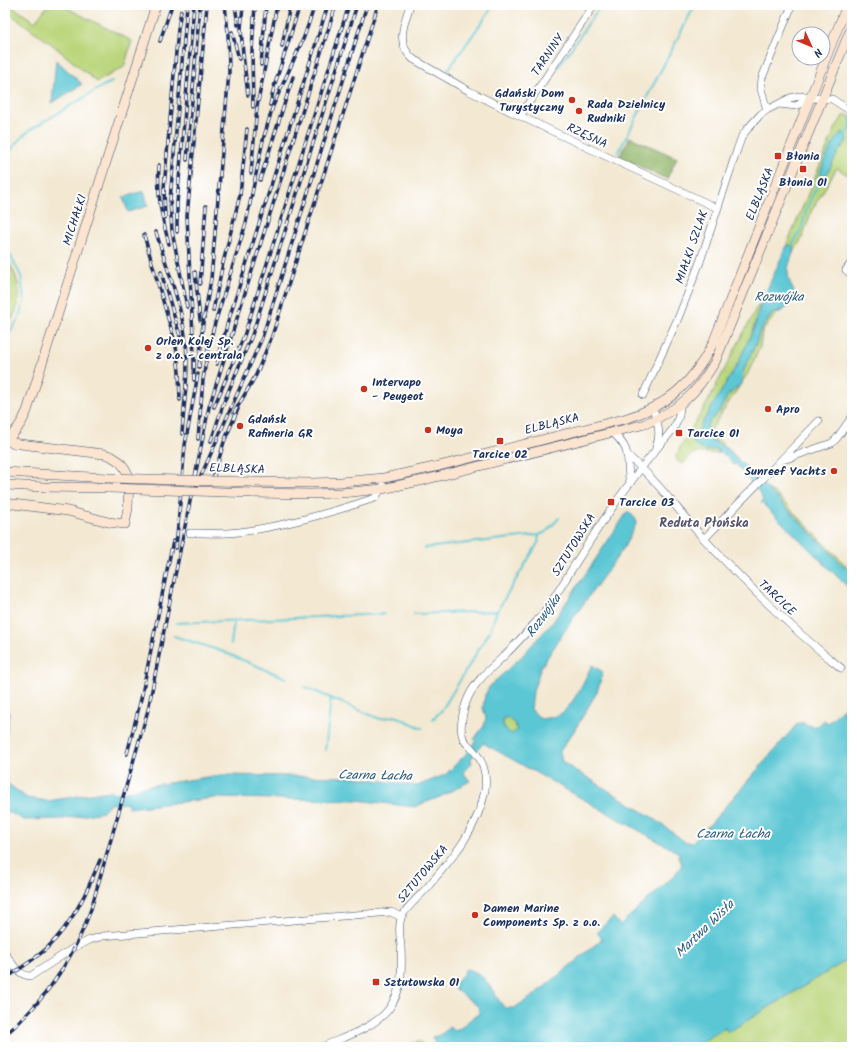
<svg xmlns="http://www.w3.org/2000/svg" width="857" height="1052" font-family="Kalam,sans-serif">
<style>
.green{fill:#bad57a;stroke:#6a826c;fill-rule:evenodd}
.forest{fill:#93b66a;stroke:#577264}
.water{fill:#5cc7d4;stroke:#3c7b99;fill-rule:evenodd}
.lines{fill:none;stroke-linecap:round;stroke-linejoin:round}
.stream{stroke:#5cc7d4;stroke-width:2}
.street-casing{stroke:#3b4b6f;stroke-width:8}
.secondary-casing{stroke:#3b4b6f;stroke-width:10}
.street{stroke:#fff;stroke-width:7}
.secondary{stroke:#fce5d0;stroke-width:9}
.rail-casing{stroke:#1b2f5e;stroke-width:3.5}
.rail{stroke:#fff;stroke-width:2;stroke-dasharray:6;stroke-linecap:butt}
.secondary-bridge-casing{stroke:#3b4b6f;stroke-width:10;stroke-linecap:butt}
.secondary-bridge{stroke:#fce5d0;stroke-width:9}
.poi-dot{fill:#c8321e;stroke:#fff;stroke-width:1.5}
.labels{text-anchor:middle;dominant-baseline:central;stroke-width:4;stroke-linejoin:round;paint-order:stroke}
.street-label{font-size:12px;fill:#1b2f5e;stroke:#fff}
.poi-label{font-size:12px;font-weight:bold;fill:#1b2f5e;stroke:#fff;text-anchor:start}
.water-label{font-size:13px;font-style:italic;fill:#2e5d81;stroke:#fff}
.neighbourhood-label{font-size:13px;font-weight:bold;fill:#59576c;stroke:#fff}
</style>
<rect width="100%" height="100%" fill="#fff"/>
<filter id="ink" filterUnits="userSpaceOnUse"><feTurbulence type="fractalNoise" baseFrequency=".025" numOctaves="2"/><feDisplacementMap in="SourceGraphic" scale="8" xChannelSelector="R" yChannelSelector="G"/><feConvolveMatrix kernelMatrix="1 2 1 2 8 2 1 2 1" color-interpolation-filters="sRGB"/></filter>
<filter id="wash" filterUnits="userSpaceOnUse"><feTurbulence type="fractalNoise" baseFrequency=".012" numOctaves="4" result="noise"/><feDisplacementMap in="SourceGraphic" scale="16" xChannelSelector="R" yChannelSelector="G"/><feGaussianBlur stdDeviation="0.9" result="paint"/><feColorMatrix in="noise" values="0 0 0 0 0 0 0 0 0 0 0 0 0 0 0 0 0 1.4 0 .05"/><feComposite in="paint" operator="in"/></filter>
<g filter="url(#wash)">
<rect width="100%" height="100%" fill="#f3e8d2"/>
<path class="green" d="M5,5H10L35,22L48,5H61L132,41L124,67L97,82L54,46L5,10Z
M848,115L852,118V178L837,168L812,210L803,236L793,254V248L790,245L786,247L835,129L843,116ZM847,141L838,152L828,172L818,185L819,177L830,149Z
M5,254C22,285 26,300 5,330Z
M760,304C755,326 747,346 737,365C724,391 706,414 693,440L706,450L718,449V453C712,454 696,451 692,454C689,456 686,461 683,464C678,463 676,460 676,455L679,451L681,444L688,438L692,427L706,405L757,307Z
M784,310L775,315L762,332L760,347L748,373L710,431L728,449L706,436L707,426L710,421L719,412L728,395L741,384L743,372L757,341L759,333L772,314Z
M768,489L775,493L848,567L843,565Z
M507,717L515,724L517,730L512,734L507,731L503,726V719Z
M852,957V1047H693L725,1028L728,1032Z
M418,1041L422,1043L423,1047H404Z"/>
<path class="forest" d="M630,137L677,158L667,179L619,157Z"/>
<path class="water" d="M56,60L82,84L52,103Z
M842,132L846,134L847,141L838,152L828,172L818,185C820,167 830,146 842,132Z
M144,191L148,206L128,212L123,197Z
M790,245H793C795,255 787,263 788,273C788,282 794,289 796,298L787,308L772,314L759,333L757,341L743,372L741,384L728,395L719,412L710,421L707,426L706,436L709,439L728,449L843,565L851,571L852,591L761,502L763,500C758,488 751,483 744,474C741,470 739,467 736,464L733,465C728,460 727,453 718,453V449L706,450L696,447L693,440L702,423L737,365L754,328L761,303L786,247Z
M628,511L636,519V524L623,549L574,617L541,667L533,691L531,709L541,719C547,718 556,717 562,713C574,704 585,679 592,665L603,672L597,692L574,731L560,751L562,762L655,819L685,842H692L712,822L798,723H803L814,727L819,725L824,720L828,723L840,711L852,702V957L728,1032L725,1028L693,1047H433L436,1045L432,1037L441,1035L449,1027L455,1031C466,1026 468,1019 479,1014V1007L452,987L464,973V971L466,969C469,970 472,970 475,972C488,977 495,998 505,1008H514L536,994L602,939L597,932L613,917L620,925L674,876L682,865L679,859V853L483,743L471,759L472,763L463,772L470,781L440,797L414,807L357,800L215,798L129,808L127,803L110,804L103,812L63,819L24,820L5,810V772L8,784L27,798L48,801L109,791C120,795 131,792 141,787L221,775L356,777L417,786L445,775L466,754L476,741L474,739L484,726L486,718L483,708L485,695L490,686L521,657L553,622ZM507,717L515,724L517,730L512,734L507,731L503,726V719Z
M5,702L9,713L5,742Z"/>
<g class="lines">
<path class="stream" d="M557,69L601,5
M448,70L494,5
M535,103L552,77
M844,136L851,125L850,118
M618,153L695,5
M5,161C11,148 18,139 30,130L103,86L112,82
M5,245L21,276L24,301L18,320L5,338
M792,246L802,227L807,208L818,184
M424,548L539,535
M414,614L497,611
M177,623L384,614
M174,636L221,651L286,678
M231,644L234,621
M305,687L380,719L395,716L422,728
M433,719L442,710L490,631L497,611L538,543L539,535L546,532L559,518
M325,751L331,698"/>
</g>
</g>
<g filter="url(#ink)">
<g class="lines">
<defs>
<path id="street" d="M410,5C404,24 395,43 413,59L469,91L520,116L717,208
M779,104L796,106L810,98
M767,110L761,89L762,78L792,5
M520,116L594,5
M852,262L846,270L852,275
M643,395L679,316L700,262L737,150L742,136L749,127L761,114L767,110L790,98L800,96L810,98L832,99L852,112
M653,408C657,423 662,432 656,447
M612,432C631,449 627,456 629,479L631,482
M627,455C657,480 679,512 705,540C748,586 792,629 841,668
M783,460L832,443L837,438L852,417
M190,533C206,533 223,534 239,532C286,526 330,513 375,498L383,486
M704,539L819,421
M5,953C12,963 18,976 31,976L75,947L90,940L103,936L391,912L401,917
M322,1047C344,1037 372,1029 388,1010C403,991 402,969 401,946C400,937 398,927 401,918C404,910 418,897 424,891C450,861 478,830 485,790C487,774 484,761 473,750C470,746 464,742 463,738C458,726 465,702 471,692C479,677 494,666 506,654C516,644 526,633 536,622C554,601 567,576 582,553C604,518 628,484 654,452C666,436 680,428 680,405"/>
<path id="secondary" d="M5,441C16,433 22,423 27,411L156,5
M5,472L108,478
M252,482L311,483L341,482L384,478L439,466L624,419C668,406 693,383 713,343L847,5
M5,485L44,487L109,488
M253,493L310,494L341,493L382,489L424,480L645,424C680,409 696,394 715,362L852,26
M5,503L68,511L108,522L125,524L128,508L129,476L124,467L120,462L111,456L104,454L12,443L8,439"/>
</defs>
<use href="#street" class="street-casing"/>
<use href="#secondary" class="secondary-casing"/>
<use href="#street" class="street"/>
<use href="#secondary" class="secondary"/>
<defs>
<path id="rail" d="M235,5L238,25
M243,5L241,29L243,54L248,95
M232,32L239,59
M160,41L172,5
M282,46L290,5
M261,65L266,5
M270,105L274,87L300,5
M253,107L252,51L255,5
M187,160L200,5
M159,165C157,197 161,214 169,244
M251,173L257,107L277,5
M260,180L293,77
M165,218L164,188L178,29L181,11
M156,232C166,265 180,301 185,335C190,368 184,401 182,434
M177,232V203L194,5
M144,235L176,346L179,372L180,400
M161,272L180,336
M195,272L200,320
M200,284L206,206
M187,307L172,231L170,200L187,5
M213,311L223,263L240,195L247,129
M217,364L227,325L328,5
M199,367L203,323L211,279L229,72L228,32L225,5
M194,380V356L187,216L207,5
M214,407L244,336L349,5
M234,413L256,375L272,336L378,5
M198,439L203,380L208,348L215,323L246,223L263,140L273,106L304,37L315,5
M211,441L224,402L252,335L357,5
M214,476L224,442L238,409
M197,485L262,338L367,5
M176,548L185,445L198,374
M127,754L141,699L173,541
M5,979C19,969 34,960 47,948C73,923 87,892 100,860
M5,1035C45,1001 74,958 91,909L148,710L209,407L336,5"/>
</defs>
<use href="#rail" class="rail-casing"/>
<use href="#rail" class="rail"/>
<defs>
<path id="secondary-bridge" d="M108,478L252,482
M109,488L253,493"/>
</defs>
<use href="#secondary-bridge" class="secondary-bridge-casing"/>
<use href="#secondary-bridge" class="secondary-bridge"/>
</g>
</g>
<g class="poi-dot">
<circle cx="572" cy="100" r="4"/>
<circle cx="579" cy="111" r="4"/>
<rect x="774" y="152" width="8" height="8" rx="2"/>
<rect x="799" y="165" width="8" height="8" rx="2"/>
<circle cx="148" cy="348" r="4"/>
<circle cx="364" cy="389" r="4"/>
<circle cx="768" cy="409" r="4"/>
<circle cx="240" cy="426" r="4"/>
<circle cx="428" cy="430" r="4"/>
<rect x="675" y="429" width="8" height="8" rx="2"/>
<rect x="496" y="437" width="8" height="8" rx="2"/>
<circle cx="834" cy="471" r="4"/>
<rect x="607" y="498" width="8" height="8" rx="2"/>
<circle cx="475" cy="915" r="4"/>
<rect x="372" y="978" width="8" height="8" rx="2"/>
</g>
<g class="labels">
<g class="street-label">
<text transform="translate(548 55) rotate(-56)">TARNINY</text>
<text transform="translate(587 136) rotate(25)">RZĘSNA</text>
<text transform="translate(760 194) rotate(-68)">ELBLĄSKA</text>
<text transform="translate(75 220) rotate(-72)">MICHAŁKI</text>
<text transform="translate(692 247) rotate(-71)">MIAŁKI SZLAK</text>
<text transform="translate(552 424) rotate(-14)">ELBLĄSKA</text>
<text transform="translate(237 469) rotate(2)">ELBLĄSKA</text>
<text transform="translate(574 545) rotate(-58)">SZTUTOWSKA</text>
<text transform="translate(777 598) rotate(43)">TARCICE</text>
<text transform="translate(423 874) rotate(-50)">SZTUTOWSKA</text>
</g>
<g class="poi-label">
<text x="564" y="93" text-anchor="end">Gdański Dom<tspan x="564" dy="14">Turystyczny</tspan></text>
<text x="587" y="104">Rada Dzielnicy<tspan x="587" dy="14">Rudniki</tspan></text>
<text x="786" y="156">Błonia</text>
<text x="803" y="182" text-anchor="middle">Błonia 01</text>
<text x="156" y="341">Orlen Kolej Sp.<tspan x="156" dy="14">z o.o. - centrala</tspan></text>
<text x="372" y="382">Intervapo<tspan x="372" dy="14">- Peugeot</tspan></text>
<text x="776" y="409">Apro</text>
<text x="248" y="419">Gdańsk<tspan x="248" dy="14">Rafineria GR</tspan></text>
<text x="436" y="430">Moya</text>
<text x="687" y="433">Tarcice 01</text>
<text x="500" y="454" text-anchor="middle">Tarcice 02</text>
<text x="826" y="471" text-anchor="end">Sunreef Yachts</text>
<text x="619" y="502">Tarcice 03</text>
<text x="483" y="908">Damen Marine<tspan x="483" dy="14">Components Sp. z o.o.</tspan></text>
<text x="384" y="982">Sztutowska 01</text>
</g>
<g class="water-label">
<text x="779" y="297">Rozwójka</text>
<text transform="translate(544 616) rotate(-54)">Rozwójka</text>
<text transform="translate(375 776) rotate(1)">Czarna Łacha</text>
<text x="733" y="834">Czarna Łacha</text>
<text transform="translate(705 929) rotate(-44)">Martwa Wisła</text>
</g>
<g class="neighbourhood-label">
<text x="704" y="523">Reduta Płońska</text>
</g>
</g>
<rect width="857" height="1052" fill="none" stroke="#fff" stroke-width="20"/>
<g transform="translate(811 46) rotate(134)"><circle r="19" fill="#ffffff" stroke="#a4acbf"/>
<path d="M0-3L7 15L0 10L-7 15Z" fill="#c8321e"/>
<text y="-6" font-size="11" font-weight="bold" text-anchor="middle" fill="#1b2f5e">N</text>
</g>
</svg>
